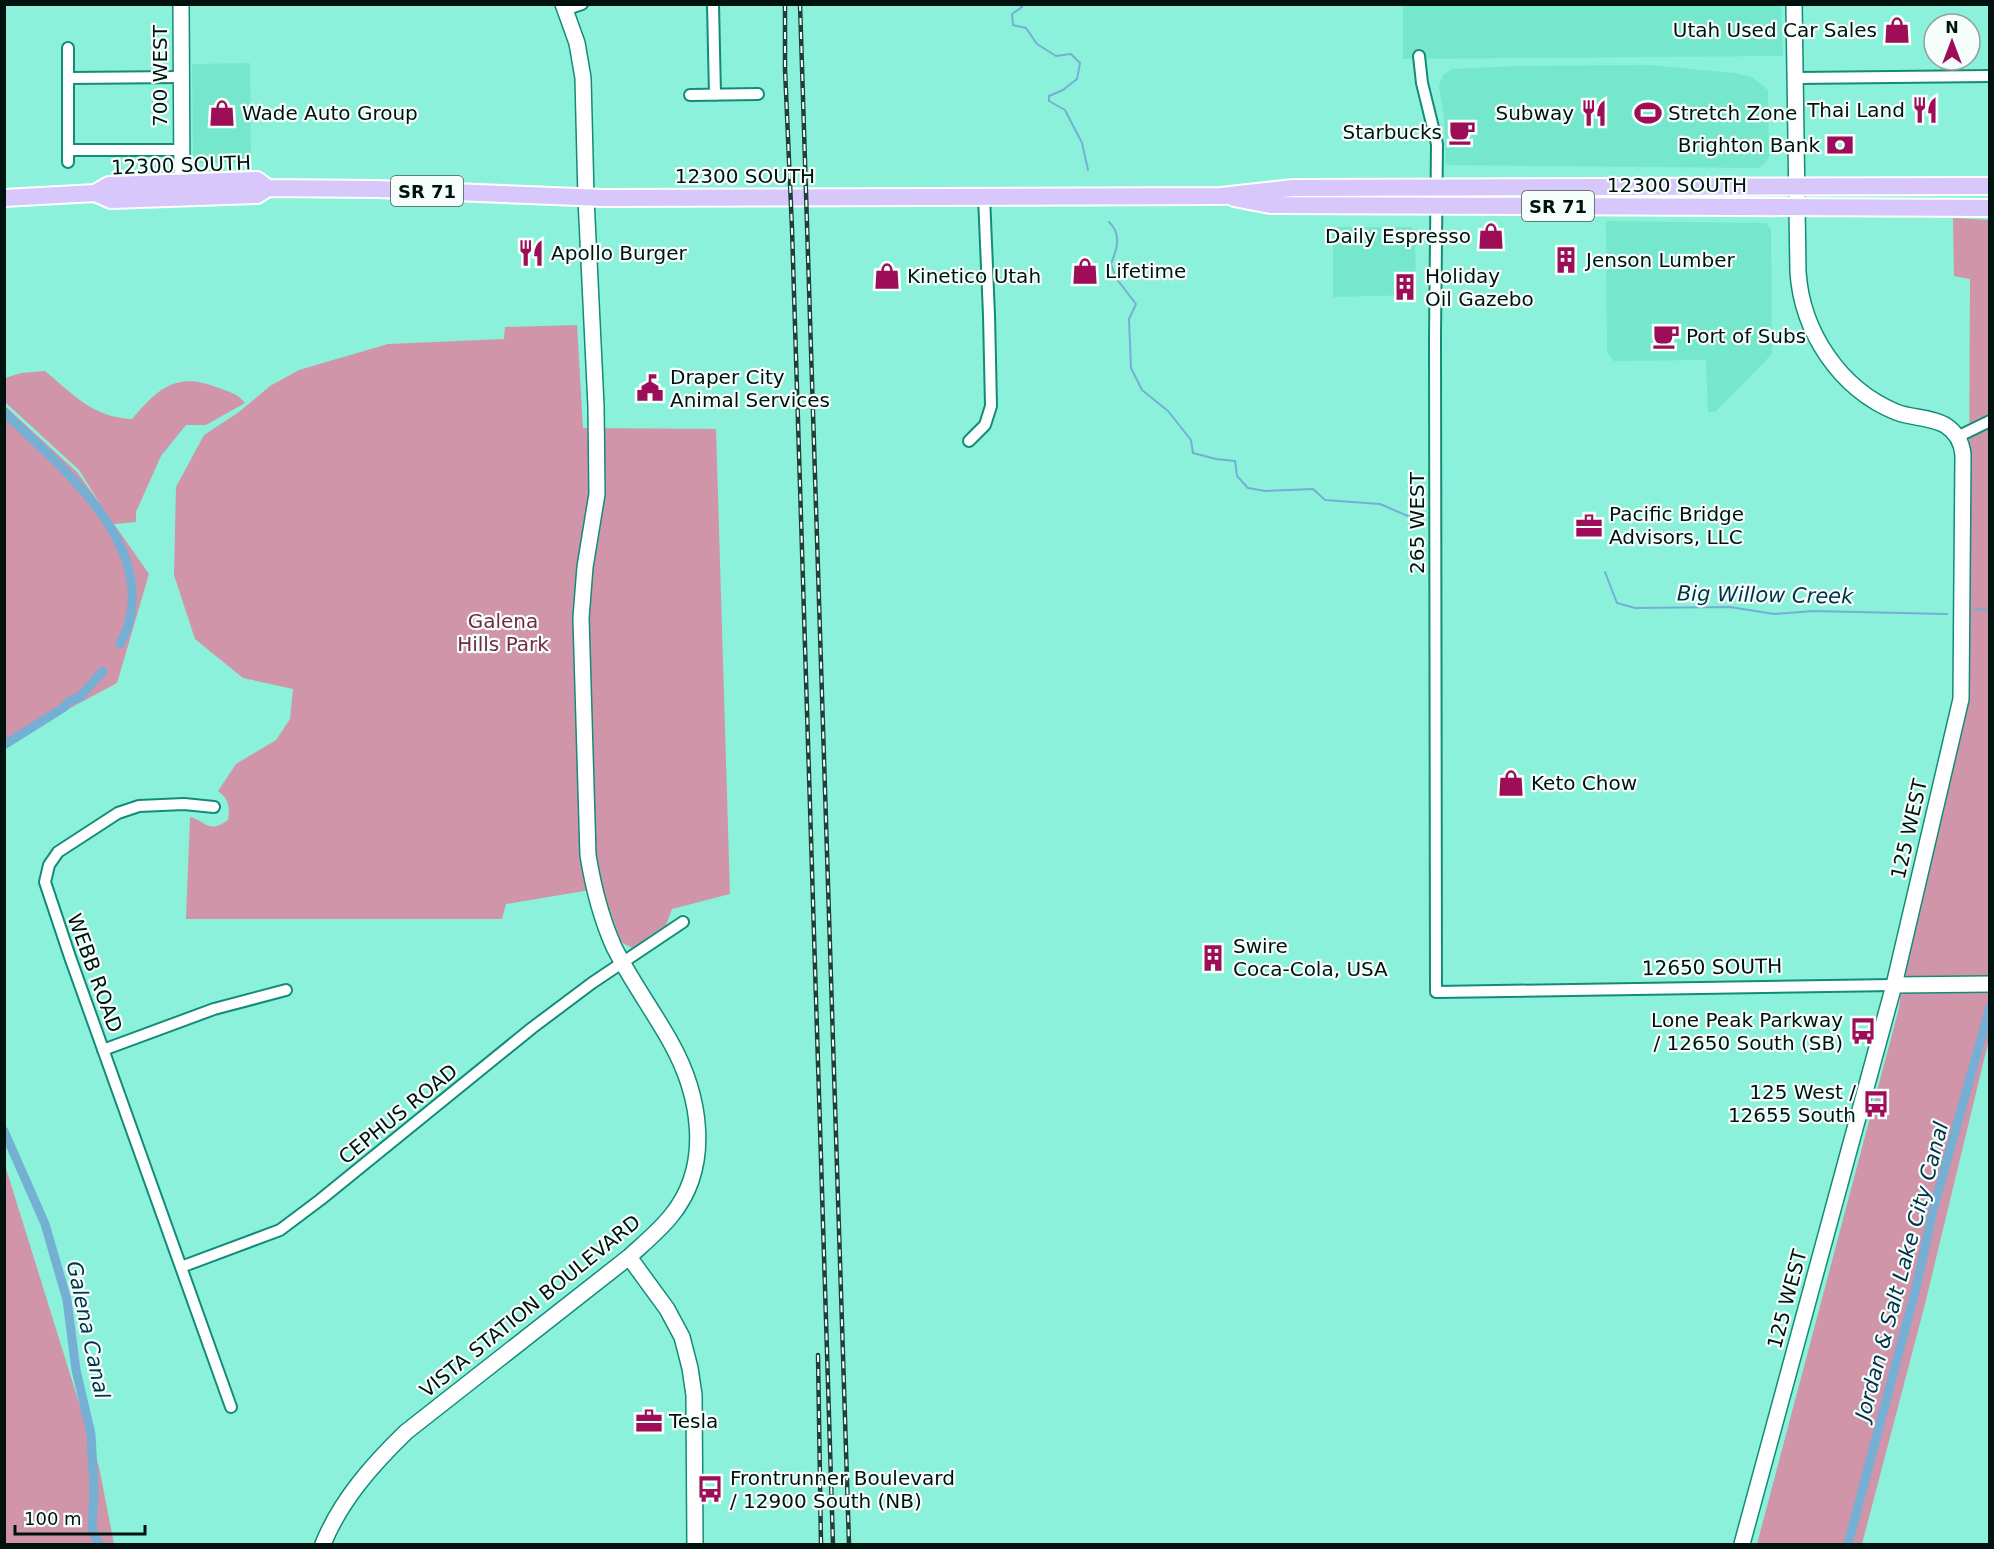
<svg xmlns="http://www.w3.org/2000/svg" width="1994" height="1549" font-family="'DejaVu Sans',sans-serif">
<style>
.built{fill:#75e7cd}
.green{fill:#d195a9}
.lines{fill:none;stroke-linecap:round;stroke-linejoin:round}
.stream{stroke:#75afd4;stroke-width:2}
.canal{stroke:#75afd4;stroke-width:9}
.street-casing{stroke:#128c78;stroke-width:14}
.secondary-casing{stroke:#128c78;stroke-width:18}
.primary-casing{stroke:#fff;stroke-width:20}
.street{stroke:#fff;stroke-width:10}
.secondary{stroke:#fff;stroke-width:15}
.primary{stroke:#d7c7fb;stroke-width:16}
.rail-casing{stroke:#1d4139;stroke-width:4.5}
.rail{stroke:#f5fefb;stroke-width:2;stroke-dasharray:7;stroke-linecap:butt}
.labels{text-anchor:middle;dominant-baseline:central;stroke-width:4.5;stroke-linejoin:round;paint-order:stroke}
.shield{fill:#f5fefb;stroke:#4a5955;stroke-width:1.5}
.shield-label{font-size:18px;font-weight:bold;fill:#00120e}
.poi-label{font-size:20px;fill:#00120e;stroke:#f5fefb;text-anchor:start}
.street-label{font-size:20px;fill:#00120e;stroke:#f5fefb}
.park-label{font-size:20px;fill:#742848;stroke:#f5fefb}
.water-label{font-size:21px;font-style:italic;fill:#00314a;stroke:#f5fefb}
</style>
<rect width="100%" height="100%" fill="#8bf1da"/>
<path class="built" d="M1403,5H1781L1783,56L1403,59Z
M250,63L251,163H193L192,64Z
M1648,65L1734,73L1752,77L1768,90L1769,157L1765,163L1758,168L1446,165L1444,117L1439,86L1443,75L1452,69L1518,66Z
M1606,221L1766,223L1771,230L1772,354L1715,412H1708L1706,360L1614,361L1607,353Z
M1333,227H1411L1415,230L1416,295L1333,297Z"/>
<path class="green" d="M1953,218L1989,220V1039L1925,1304L1862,1544H1757L1899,1008L1904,960L1964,724L1968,700L1970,279L1954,276Z
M577,325L583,428L716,429L730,894L672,909L666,925L632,948L621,942L602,888L506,904L502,919H186L190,817C208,822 208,834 228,820C230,807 229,799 218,791L236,764L276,740L290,719L293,689L243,678L195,639L174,575L176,487L204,435L239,412L270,386L299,370L388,344L504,339L505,327Z
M45,371C74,395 92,417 132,419C157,390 175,371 216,387C227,391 237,393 245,403L206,425H186L161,456L136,512V522L114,524L149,574L117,683L5,743V406L77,472L101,505L79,470L5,402V378L21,373Z
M4,1162L99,1467L114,1544H5Z"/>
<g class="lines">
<path class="stream" d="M1020,4L1022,7L1012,14L1013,25L1026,28L1037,44L1056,56L1071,54L1080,63L1077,79L1063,90L1049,96V101L1065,110L1082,143L1088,170
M1109,222C1122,234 1117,249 1111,264L1116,278L1136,304L1129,319L1131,368L1142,390L1168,411L1191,440L1193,453L1216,459L1235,461L1237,476L1248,488L1265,491L1313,489L1325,500L1380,504L1424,523
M1605,572L1617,603L1635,608L1730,607L1774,614L1813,611L1947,614
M1975,610L1990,608"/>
<path class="canal" d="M4,412C56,463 148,535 130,618C129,627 124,635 120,644
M4,745L63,708L70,701L80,697L103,671
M4,1131L45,1224L67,1300L76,1370L91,1434L94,1488L92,1529L99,1544
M1848,1544L1916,1288L1933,1210L1990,1007"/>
<defs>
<path id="street" d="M713,4L715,95
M565,10L582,4
M68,48V162
M1419,56L1422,83L1437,144L1435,337L1436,992L1894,985
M69,78L181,77
M1796,78L1990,76
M690,95L758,94
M69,150H181
M1957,437L1990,421
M969,441L985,425L991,406L989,315L984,196
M214,807L184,804L139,806L118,813L58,852L49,865L45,882L70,957L231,1407
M103,1050L214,1009L286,990
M181,1267L280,1230L320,1200L532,1028L592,983L683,922"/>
<path id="secondary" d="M181,4L182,183
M1894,985L1990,984
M629,1257L667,1309L682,1337L690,1368L694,1395L695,1544
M323,1544C341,1500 372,1465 406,1432L629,1257C643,1244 659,1231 671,1216C713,1165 700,1094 670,1041C652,1009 630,979 614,947C601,918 593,886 588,855L581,618L585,567L597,494L596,406L586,198L583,78L577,43L563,4
M1742,1544L1894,985L1961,699L1963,455C1962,443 1956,432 1945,425C1930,417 1911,418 1896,412C1840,389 1802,332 1798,272L1794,4"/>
<path id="primary" d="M95,193L111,200L257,195L268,188
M4,198L95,193L109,185L257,180L268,188L377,189L603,198L1221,196L1293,188L1990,186
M1234,198L1270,205L1990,208"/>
</defs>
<use href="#street" class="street-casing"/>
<use href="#secondary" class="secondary-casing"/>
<use href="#primary" class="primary-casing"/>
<use href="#street" class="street"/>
<use href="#secondary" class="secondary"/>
<use href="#primary" class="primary"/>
<defs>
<path id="rail" d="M785,4V69L792,229L833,1544
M800,4L849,1544
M818,1355L821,1544"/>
</defs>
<use href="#rail" class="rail-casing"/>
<use href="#rail" class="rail"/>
</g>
<defs>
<symbol id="shop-bare" viewBox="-9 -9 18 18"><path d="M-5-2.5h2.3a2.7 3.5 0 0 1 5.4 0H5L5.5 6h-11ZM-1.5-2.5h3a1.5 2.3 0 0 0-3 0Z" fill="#9e0d58" stroke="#f5fefb" stroke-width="2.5" paint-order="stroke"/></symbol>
<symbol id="restaurant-bare" viewBox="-9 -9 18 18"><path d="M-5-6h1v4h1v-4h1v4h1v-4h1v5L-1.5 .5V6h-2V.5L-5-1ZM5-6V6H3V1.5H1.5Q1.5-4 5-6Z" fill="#9e0d58" stroke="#f5fefb" stroke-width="2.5" paint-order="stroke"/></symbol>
<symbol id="stadium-bare" viewBox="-9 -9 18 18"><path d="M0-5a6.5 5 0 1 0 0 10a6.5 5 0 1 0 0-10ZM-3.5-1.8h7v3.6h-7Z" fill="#9e0d58" stroke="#f5fefb" stroke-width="2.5" paint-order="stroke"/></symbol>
<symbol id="cafe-bare" viewBox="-9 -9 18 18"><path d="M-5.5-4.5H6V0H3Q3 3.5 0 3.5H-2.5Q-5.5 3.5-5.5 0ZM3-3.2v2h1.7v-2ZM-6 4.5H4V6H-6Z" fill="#9e0d58" stroke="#f5fefb" stroke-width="2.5" paint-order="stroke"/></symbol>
<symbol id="bank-bare" viewBox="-9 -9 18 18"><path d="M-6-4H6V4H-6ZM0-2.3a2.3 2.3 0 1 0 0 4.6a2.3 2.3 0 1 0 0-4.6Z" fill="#9e0d58" stroke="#f5fefb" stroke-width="2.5" paint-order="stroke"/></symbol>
<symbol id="building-bare" viewBox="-9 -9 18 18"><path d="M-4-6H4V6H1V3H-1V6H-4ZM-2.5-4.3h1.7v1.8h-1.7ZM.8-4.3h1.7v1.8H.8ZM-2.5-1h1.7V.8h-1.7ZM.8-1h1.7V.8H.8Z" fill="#9e0d58" stroke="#f5fefb" stroke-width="2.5" paint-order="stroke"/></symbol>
<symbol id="civic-bare" viewBox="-9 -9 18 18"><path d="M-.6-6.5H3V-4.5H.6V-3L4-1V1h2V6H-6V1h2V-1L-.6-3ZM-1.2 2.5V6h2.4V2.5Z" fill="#9e0d58" stroke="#f5fefb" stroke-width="2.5" paint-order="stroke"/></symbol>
<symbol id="office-bare" viewBox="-9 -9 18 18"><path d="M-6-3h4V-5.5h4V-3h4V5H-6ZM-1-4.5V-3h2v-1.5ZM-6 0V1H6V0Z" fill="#9e0d58" stroke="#f5fefb" stroke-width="2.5" paint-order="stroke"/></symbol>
<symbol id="bus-bare" viewBox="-9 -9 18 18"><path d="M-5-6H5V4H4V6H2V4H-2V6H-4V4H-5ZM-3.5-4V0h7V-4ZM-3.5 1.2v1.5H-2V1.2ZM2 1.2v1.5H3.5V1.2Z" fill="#9e0d58" stroke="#f5fefb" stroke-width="2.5" paint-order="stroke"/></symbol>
</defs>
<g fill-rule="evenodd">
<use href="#shop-bare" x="1878" y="11" width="38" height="38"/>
<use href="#restaurant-bare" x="1906" y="91" width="38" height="38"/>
<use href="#shop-bare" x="203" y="94" width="38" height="38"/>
<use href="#restaurant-bare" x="1575" y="94" width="38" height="38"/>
<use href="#stadium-bare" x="1629" y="94" width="38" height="38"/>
<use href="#cafe-bare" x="1443" y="113" width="38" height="38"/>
<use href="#bank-bare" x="1821" y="126" width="38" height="38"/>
<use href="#shop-bare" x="1472" y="217" width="38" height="38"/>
<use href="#restaurant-bare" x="512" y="234" width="38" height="38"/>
<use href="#building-bare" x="1547" y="241" width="38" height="38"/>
<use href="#shop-bare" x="1066" y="252" width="38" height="38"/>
<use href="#shop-bare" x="868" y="257" width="38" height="38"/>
<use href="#building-bare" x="1386" y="268" width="38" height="38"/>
<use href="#cafe-bare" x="1647" y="317" width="38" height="38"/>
<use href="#civic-bare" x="631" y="369" width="38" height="38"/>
<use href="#office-bare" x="1570" y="507" width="38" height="38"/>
<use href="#shop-bare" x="1492" y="764" width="38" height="38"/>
<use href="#building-bare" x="1194" y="939" width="38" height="38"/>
<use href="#bus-bare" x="1844" y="1012" width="38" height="38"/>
<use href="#bus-bare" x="1857" y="1085" width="38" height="38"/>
<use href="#office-bare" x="630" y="1402" width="38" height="38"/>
<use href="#bus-bare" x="691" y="1470" width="38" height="38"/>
</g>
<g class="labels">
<g class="shield">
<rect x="391" y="176" width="72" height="30" rx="4.5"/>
<rect x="1522" y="191" width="72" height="30" rx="4.5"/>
</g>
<g class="shield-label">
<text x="427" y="191">SR 71</text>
<text x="1558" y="206">SR 71</text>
</g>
<g class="poi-label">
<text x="1877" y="30" text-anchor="end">Utah Used Car Sales</text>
<text x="1905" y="110" text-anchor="end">Thai Land</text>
<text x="242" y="113">Wade Auto Group</text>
<text x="1574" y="113" text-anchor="end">Subway</text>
<text x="1668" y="113">Stretch Zone</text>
<text x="1442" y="132" text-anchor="end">Starbucks</text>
<text x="1820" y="145" text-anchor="end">Brighton Bank</text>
<text x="1471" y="236" text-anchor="end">Daily Espresso</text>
<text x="551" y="253">Apollo Burger</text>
<text x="1586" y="260">Jenson Lumber</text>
<text x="1105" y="271">Lifetime</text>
<text x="907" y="276">Kinetico Utah</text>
<text x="1425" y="276">Holiday<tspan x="1425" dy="23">Oil Gazebo</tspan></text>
<text x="1686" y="336">Port of Subs</text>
<text x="670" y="377">Draper City<tspan x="670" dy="23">Animal Services</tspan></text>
<text x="1609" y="514">Pacific Bridge<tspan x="1609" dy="23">Advisors, LLC</tspan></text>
<text x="1531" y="783">Keto Chow</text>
<text x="1233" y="946">Swire<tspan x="1233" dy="23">Coca-Cola, USA</tspan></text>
<text x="1843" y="1020" text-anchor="end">Lone Peak Parkway<tspan x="1843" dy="23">/ 12650 South (SB)</tspan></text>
<text x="1856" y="1092" text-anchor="end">125 West /<tspan x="1856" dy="23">12655 South</tspan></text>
<text x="669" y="1421">Tesla</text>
<text x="730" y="1478">Frontrunner Boulevard<tspan x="730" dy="23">/ 12900 South (NB)</tspan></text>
</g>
<g class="street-label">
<text transform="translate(160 76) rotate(-90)">700 WEST</text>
<text transform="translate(181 165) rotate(-2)">12300 SOUTH</text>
<text x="745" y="176">12300 SOUTH</text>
<text x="1677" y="185">12300 SOUTH</text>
<text transform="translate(1417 523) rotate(-90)">265 WEST</text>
<text transform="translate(1909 829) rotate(-77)">125 WEST</text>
<text transform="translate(1712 967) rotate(-1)">12650 SOUTH</text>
<text transform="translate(95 973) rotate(70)">WEBB ROAD</text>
<text transform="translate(398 1114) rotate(-39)">CEPHUS ROAD</text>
<text transform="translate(1787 1299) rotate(-75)">125 WEST</text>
<text transform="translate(530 1306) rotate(-39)">VISTA STATION BOULEVARD</text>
</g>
<g class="park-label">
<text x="503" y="621">Galena<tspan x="503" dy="23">Hills Park</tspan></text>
</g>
<g class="water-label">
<text transform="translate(1765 595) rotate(1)">Big Willow Creek</text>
<text transform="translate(1902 1271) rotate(-75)">Jordan &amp; Salt Lake City Canal</text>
<text transform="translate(88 1330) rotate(78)">Galena Canal</text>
</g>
</g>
<rect width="1994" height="1549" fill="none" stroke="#00120e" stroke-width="12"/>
<g transform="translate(1952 42)"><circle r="28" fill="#f5fefb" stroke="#93a09c" stroke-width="1.5"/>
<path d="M0-4.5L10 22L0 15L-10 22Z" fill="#9e0d58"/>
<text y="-9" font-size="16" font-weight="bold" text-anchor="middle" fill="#00120e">N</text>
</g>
<path d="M15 1525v9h130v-9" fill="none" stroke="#00120e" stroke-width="3"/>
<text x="24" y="1525" font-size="18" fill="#00120e" stroke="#f5fefb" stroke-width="4.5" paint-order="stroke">100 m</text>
</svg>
